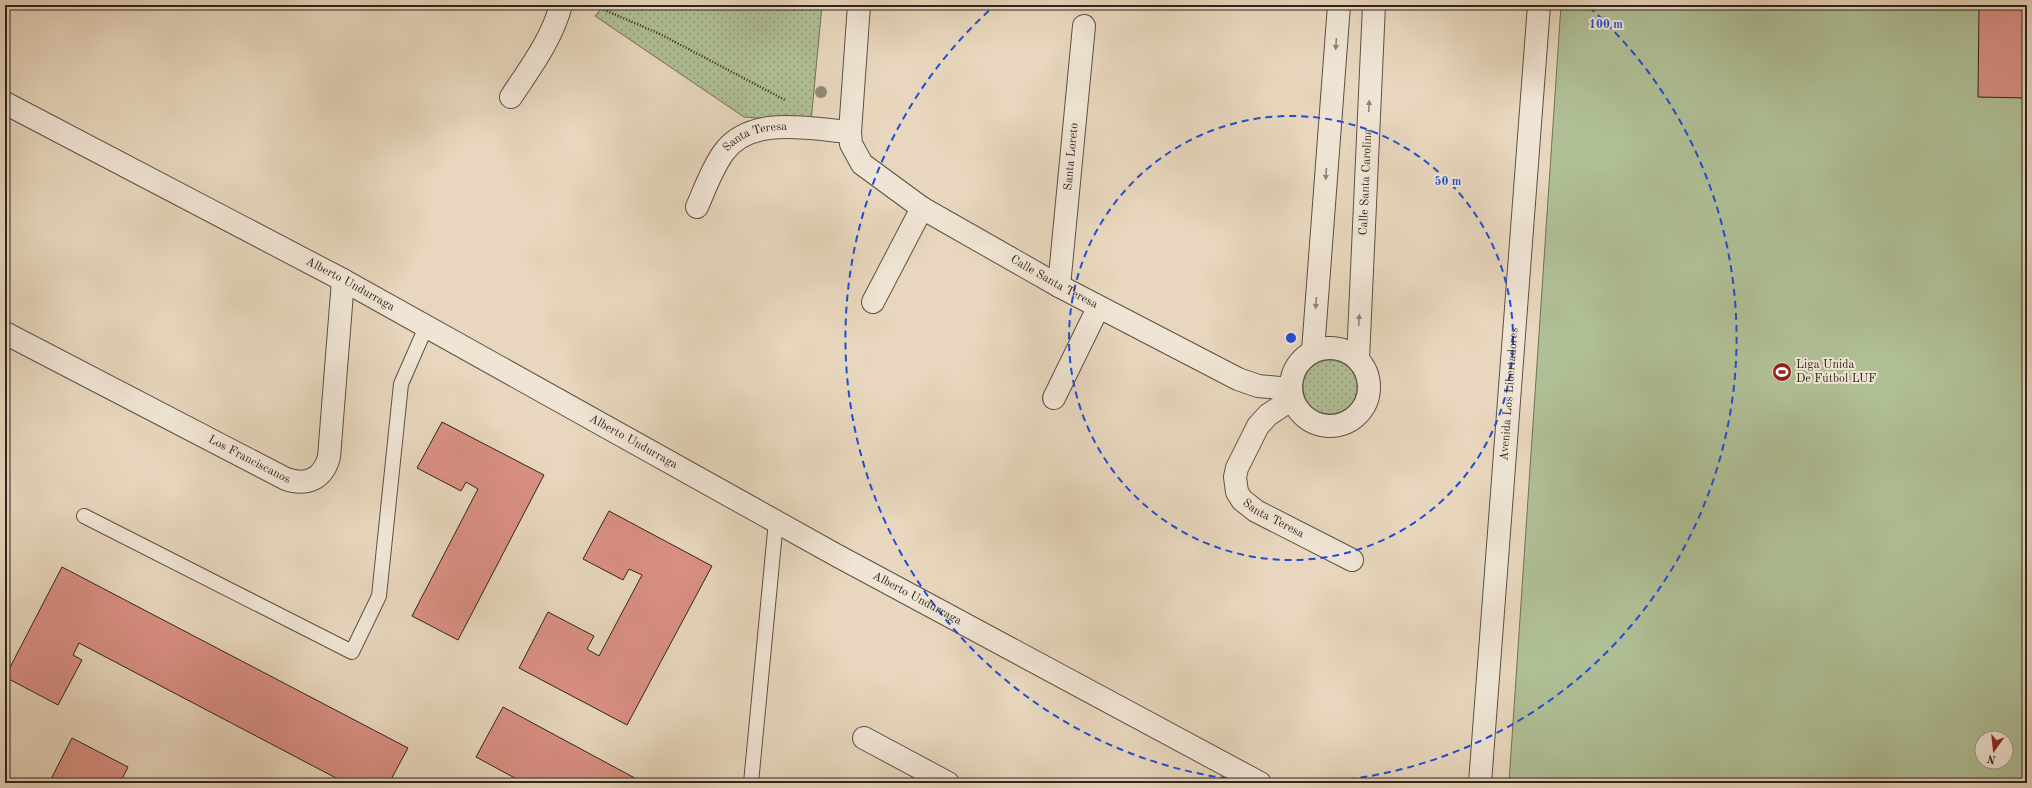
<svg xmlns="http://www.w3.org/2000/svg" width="2032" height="788" font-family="'Old Standard TT',serif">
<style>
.grass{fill:url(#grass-dots);stroke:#6f7259}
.pitch{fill:#b0bf96;stroke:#6f7259;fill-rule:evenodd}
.building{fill:#da9084;stroke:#2e241c}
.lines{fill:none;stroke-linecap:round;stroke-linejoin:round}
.service-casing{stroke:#5c5144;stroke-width:16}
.minor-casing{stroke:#5c5144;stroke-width:24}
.tertiary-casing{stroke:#5c5144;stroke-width:24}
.path{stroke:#2e241c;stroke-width:2.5;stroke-dasharray:1 2;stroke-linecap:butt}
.service{stroke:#f0e5d5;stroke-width:14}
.minor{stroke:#f0e5d5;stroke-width:22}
.tertiary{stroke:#f0e5d5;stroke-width:22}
.tree{fill:#938a75}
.oneway{fill:#8f8478}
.ring{fill:none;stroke:#1d4ed8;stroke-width:2;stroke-dasharray:7 5}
.labels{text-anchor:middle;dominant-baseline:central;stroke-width:4;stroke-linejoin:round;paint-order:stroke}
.street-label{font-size:12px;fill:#2e241c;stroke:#f0e5d5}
.poi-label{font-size:12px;fill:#2e241c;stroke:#f0e5d5;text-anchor:start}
.centre{fill:#1d4ed8;stroke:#f0e5d5;stroke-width:2}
.ring-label{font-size:12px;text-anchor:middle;font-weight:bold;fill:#1d4ed8;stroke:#f0e5d5;stroke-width:4;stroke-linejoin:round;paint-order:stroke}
</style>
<defs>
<pattern id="grass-dots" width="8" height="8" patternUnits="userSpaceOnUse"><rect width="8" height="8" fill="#b0bf96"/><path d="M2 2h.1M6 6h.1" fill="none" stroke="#909b7a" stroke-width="1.8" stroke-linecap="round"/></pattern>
</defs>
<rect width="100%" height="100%" fill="#e8d7be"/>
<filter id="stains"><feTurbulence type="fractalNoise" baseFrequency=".005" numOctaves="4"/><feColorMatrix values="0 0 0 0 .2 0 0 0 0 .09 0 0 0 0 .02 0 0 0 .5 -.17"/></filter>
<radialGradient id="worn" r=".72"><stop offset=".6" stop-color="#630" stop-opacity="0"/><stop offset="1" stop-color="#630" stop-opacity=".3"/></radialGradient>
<path class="grass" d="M604,5H822L811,122L744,117L595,16Z
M1303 387a27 27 0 1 1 54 0a27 27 0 1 1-54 0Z"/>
<path class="pitch" d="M1561,5H2027V783H1509ZM1982,738H2006V762H1982Z"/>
<path class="building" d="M1979,5H2027V98L1978,97Z
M442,422L544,475L458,640L412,616L478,489L466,482L461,491L417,468Z
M609,511L712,566L627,725L519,668L548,612L594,636L587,649L599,656L642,575L629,569L623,580L583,559Z
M62,567L408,748L389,783H334L336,778L79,643L73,655L82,660L58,705L5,677Z
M503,707L644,783H524L476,757Z
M72,738L128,767L120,783H49Z"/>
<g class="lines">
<defs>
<path id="service" d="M84,516L352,652L379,596L401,384L426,327
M751,783L776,521"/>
<g id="minor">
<path id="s1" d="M859,5L850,132L851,144L862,164L922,208L1059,286L1238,379L1258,386L1290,389"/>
<path d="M511,97C530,68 552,39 561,5"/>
<path id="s2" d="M5,103L343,280L836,555L1260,783"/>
<path id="s3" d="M697,207C705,189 712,168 724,152C751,115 810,129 850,132"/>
<path id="s4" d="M1059,286L1084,26"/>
<path d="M873,302L922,208"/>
<path id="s5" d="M5,333L286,479C307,486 323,479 329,457L343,280"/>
<circle cx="1330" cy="387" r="39"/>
<path d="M1313,351L1339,5"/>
<path id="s6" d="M1358,359L1374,5"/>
<path d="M1054,398L1098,308"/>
<path id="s7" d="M1292,399L1268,415L1258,426L1237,468L1235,477L1237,492L1242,500L1256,511L1352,560"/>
<path d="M864,738L948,783"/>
</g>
<g id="tertiary">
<path id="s8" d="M1480,783L1539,5"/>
</g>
</defs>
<use href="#service" class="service-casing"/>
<use href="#minor" class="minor-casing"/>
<use href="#tertiary" class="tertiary-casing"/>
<path class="path" d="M593,5L660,34L785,100"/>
<use href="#service" class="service"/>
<use href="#minor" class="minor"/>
<use href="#tertiary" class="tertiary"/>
</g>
<circle class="tree" cx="821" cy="92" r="6"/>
<defs><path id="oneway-solid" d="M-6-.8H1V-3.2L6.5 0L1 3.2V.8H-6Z"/></defs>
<g class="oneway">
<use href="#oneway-solid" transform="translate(1336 44) rotate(94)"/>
<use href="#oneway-solid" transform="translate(1369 106) rotate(-87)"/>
<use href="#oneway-solid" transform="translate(1326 174) rotate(94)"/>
<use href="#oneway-solid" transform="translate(1316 303) rotate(94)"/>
<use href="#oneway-solid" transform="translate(1359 320) rotate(-87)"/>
</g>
<g class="ring">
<circle cx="1291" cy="338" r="222"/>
<path d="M1287 783A445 445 0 0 1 993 7M1589 7A445 445 0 0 1 1295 783"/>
</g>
<defs>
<symbol id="stadium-disc" viewBox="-11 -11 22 22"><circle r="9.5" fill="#8f2418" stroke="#f0e5d5"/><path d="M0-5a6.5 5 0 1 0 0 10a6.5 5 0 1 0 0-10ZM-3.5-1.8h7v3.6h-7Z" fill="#fff"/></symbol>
</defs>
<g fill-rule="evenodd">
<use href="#stadium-disc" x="1771" y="361" width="22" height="22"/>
</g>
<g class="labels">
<g class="street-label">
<text stroke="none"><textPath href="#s3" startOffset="98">Santa Teresa</textPath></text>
<text stroke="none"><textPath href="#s4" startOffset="130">Santa Loreto</textPath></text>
<text stroke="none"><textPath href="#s6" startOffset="177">Calle Santa Carolina</textPath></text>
<text stroke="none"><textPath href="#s1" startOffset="388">Calle Santa Teresa</textPath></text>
<text stroke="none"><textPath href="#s2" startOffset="390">Alberto Undurraga</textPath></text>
<text stroke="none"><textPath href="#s8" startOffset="390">Avenida Los Libertadores</textPath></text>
<text stroke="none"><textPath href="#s2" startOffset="714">Alberto Undurraga</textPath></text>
<text stroke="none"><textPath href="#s5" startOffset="275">Los Franciscanos</textPath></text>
<text stroke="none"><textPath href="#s7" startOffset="161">Santa Teresa</textPath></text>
<text stroke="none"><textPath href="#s2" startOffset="1038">Alberto Undurraga</textPath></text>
</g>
<g class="poi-label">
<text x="1796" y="365">Liga Unida<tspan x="1796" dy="14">De Fútbol LUF</tspan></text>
</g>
</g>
<circle cx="1291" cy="338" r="6" class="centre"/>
<g class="ring-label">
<text x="1606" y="28">100 m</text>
<text x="1448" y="185">50 m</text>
</g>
<rect width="2032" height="788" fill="none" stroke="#e8d7be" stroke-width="20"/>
<rect x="6" y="6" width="2020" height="776" fill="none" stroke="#2e241c" stroke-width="2"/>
<rect x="10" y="10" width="2012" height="768" fill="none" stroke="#2e241c"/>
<g transform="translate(1994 750) rotate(195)"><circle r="19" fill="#f0e5d5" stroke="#a2988b"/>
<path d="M0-3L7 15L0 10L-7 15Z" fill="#8f2418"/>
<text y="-6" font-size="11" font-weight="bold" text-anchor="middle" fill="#2e241c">N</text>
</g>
<rect width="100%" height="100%" filter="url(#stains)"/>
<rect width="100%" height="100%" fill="url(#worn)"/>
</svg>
